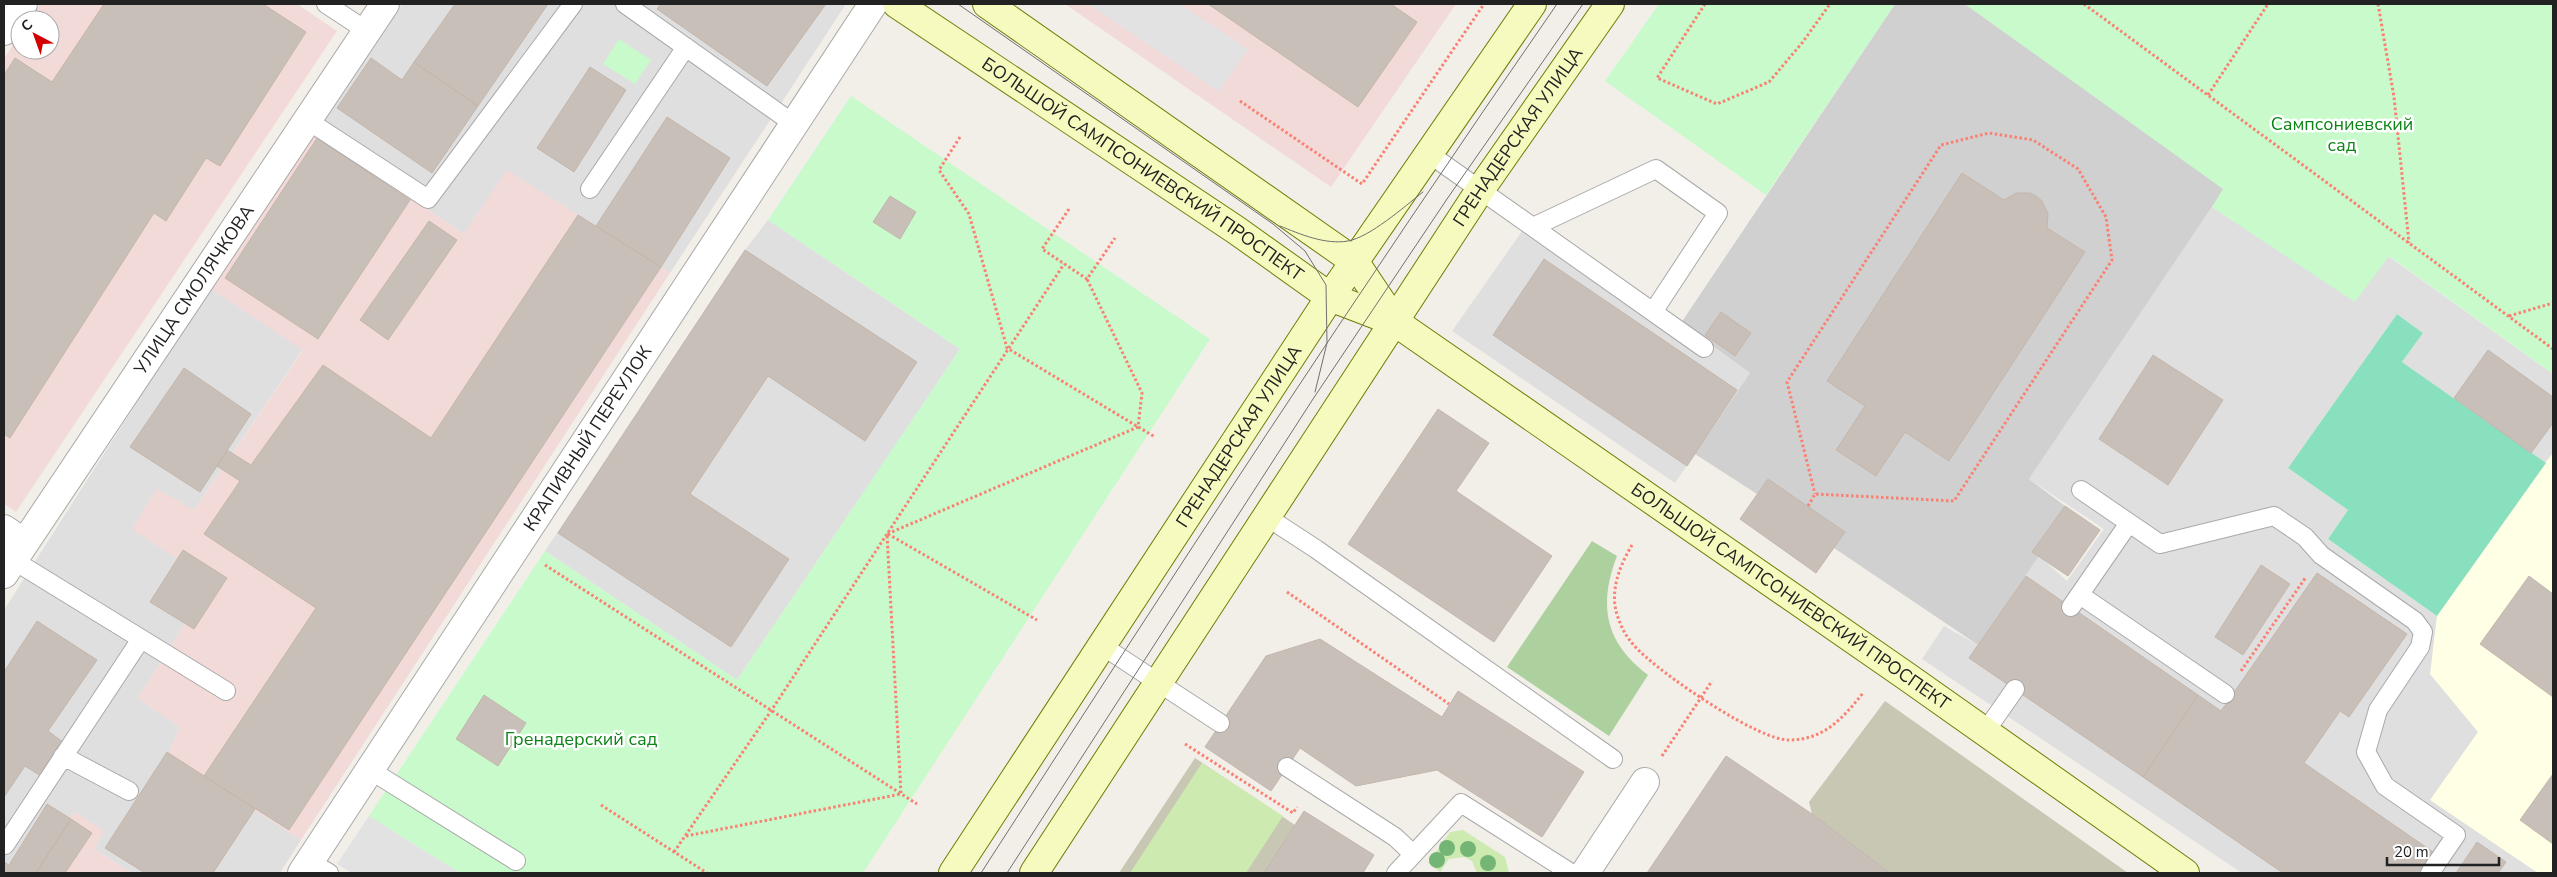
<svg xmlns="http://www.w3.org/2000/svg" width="2557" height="877" font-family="'Nunito Sans',sans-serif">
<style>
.residential{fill:#e0dfdf}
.commercial{fill:#f2dad9}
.education{fill:#ffffe5}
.religious{fill:#d0d0d0}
.construction{fill:#c7c7b4}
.grass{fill:#cdebb0}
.forest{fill:#add19e}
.park{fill:#c8facc}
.pitch{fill:#88e0be}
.parking{fill:#e2e2e2}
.building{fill:#c7bfb8;stroke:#c4b6ab}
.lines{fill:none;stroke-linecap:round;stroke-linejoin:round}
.lane-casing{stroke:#a9a9a9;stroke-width:20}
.street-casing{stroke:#a9a9a9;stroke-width:30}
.secondary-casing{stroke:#707d05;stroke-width:30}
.path{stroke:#fa8072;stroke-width:3;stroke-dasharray:2.5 2.5;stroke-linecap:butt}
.lane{stroke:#fff;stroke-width:18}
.street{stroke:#fff;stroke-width:28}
.secondary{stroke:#f7fabf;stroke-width:28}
.tram{stroke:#707070;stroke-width:1}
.tree{fill:#74b475}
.labels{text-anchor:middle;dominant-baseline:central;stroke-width:5;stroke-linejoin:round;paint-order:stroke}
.park-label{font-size:18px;fill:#0c8416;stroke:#fff}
.street-label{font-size:18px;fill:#222;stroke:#fff}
</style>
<rect width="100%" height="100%" fill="#f2efe9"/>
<path class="residential" d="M402,4H846L670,273L507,171L464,234L314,133Z
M2212,207L2355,301L2388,256L2553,374V873H2242L1922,659L1944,626L1978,645L2039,556L2067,581L2104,529L2029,479Z
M1532,217L1750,373L1675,483L1452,331Z
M768,220L960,349L737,680L545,551L745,250Z
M210,288L303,349L194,510L178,559L185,624L138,698L180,727L168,754L301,840L280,873H132L94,849L75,812L36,873H4V610Z"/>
<path class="commercial" d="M40,4H297L337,31L16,512L4,504V59L20,34V50H50V20H30Z
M1065,4H1456L1331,187Z
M314,133L464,234L507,170L670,273L301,840L168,754L180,727L138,698L185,624L177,559L132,529L157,489L194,510L303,350L210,288Z
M75,812L105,831L94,849L132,873H36Z"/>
<path class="education" d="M2397,314L2423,333L2402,362L2545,463L2553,453V873H2538L2430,800L2478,732L2430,674L2437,616L2328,539L2348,510L2288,468Z"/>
<path class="religious" d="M1895,4H1965L2224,189L2029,479L2065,506L2033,552L2039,556L1978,645L1834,548L1816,573L1740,519L1757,494L1695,454L1750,373L1681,323Z"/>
<path class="construction" d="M1885,701L2128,873H1890L1812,814L1809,802Z
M1195,758L1295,825L1265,873H1119Z"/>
<path class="grass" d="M1202,763L1283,816L1246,873H1130Z
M1463,830L1505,857L1509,873H1477L1472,861L1464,857L1449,859L1440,872L1428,863L1450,832Z"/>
<path class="forest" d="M1592,541L1617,556C1598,606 1605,642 1648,675L1609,736L1507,667Z"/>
<path class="park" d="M1659,4H1895L1766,195L1605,81Z
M1965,4H2553V374L2389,256L2355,302L2212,207L2223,189Z
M619,39L651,60L635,84L603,64Z
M851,96L1210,339L863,873H460L369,816L545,551L737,680L960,349L768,220Z"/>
<path class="pitch" d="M2397,314L2423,333L2402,362L2546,463L2437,616L2328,539L2348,510L2288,468Z"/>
<path class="parking" d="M1088,4H1180L1248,49L1219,92Z
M369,816L460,873H352L337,864Z"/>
<path class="building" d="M104,4H263L306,32L220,166L206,158L166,221L154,213L10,438L4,434V75L15,58L52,82Z
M455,4H548L478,106L414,62Z
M661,4H826L767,86L657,9Z
M1208,4H1391L1417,22L1358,107Z
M371,58L402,80L414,62L478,106L432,173L337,108Z
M590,67L626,90L574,172L537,148Z
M667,117L730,158L661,267L596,226Z
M317,138L410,200L318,339L225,278Z
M1962,173L2004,200L2016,193H2030L2036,196L2042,201L2048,214L2047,228L2085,252L1949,461L1905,432L1876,476L1836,450L1865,406L1827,381Z
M890,196L916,212L900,239L873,222Z
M578,215L661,267L289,830L204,776L316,608L204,534L240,481L217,466L227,450L251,465L323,365L431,438Z
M429,221L457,240L388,340L360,320Z
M745,250L917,362L865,441L768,376L690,494L789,559L731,647L558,533Z
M1544,259L1737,390L1687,466L1493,335Z
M1721,312L1751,333L1735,356L1705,335Z
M2488,350L2553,397V423L2531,453L2454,398Z
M2153,355L2223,400L2168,485L2099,439Z
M184,368L251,414L200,492L130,447Z
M1438,409L1489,443L1456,491L1552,556L1494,642L1348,544Z
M1768,479L1845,532L1816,573L1740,519Z
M2065,506L2100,530L2068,576L2032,552Z
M183,550L227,578L194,629L150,602Z
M2261,565L2290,584L2243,655L2215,637Z
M2317,573L2407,634L2349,717L2340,711L2304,763L2433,852L2418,873H2283L2143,777L2198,695L2221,711Z
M2026,576L2198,695L2143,777L1969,658Z
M2529,576L2553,594V697L2480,644Z
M37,621L97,660L48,731L67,745L44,778L25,766L4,797V672Z
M1320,639L1442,717L1458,691L1584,772L1542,837L1437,770L1356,786L1300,748L1271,791L1205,747L1266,656Z
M484,695L526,723L498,766L456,739Z
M167,752L255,809L213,873H145L105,848Z
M1726,756L1812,814L1890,873H1647Z
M2553,774V844L2520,820Z
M47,804L71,819L36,873H4V862L9,865Z
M1304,811L1374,855L1363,873H1264Z
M71,819L92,833L65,873H36Z
M2477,842L2506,862L2498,873H2456Z"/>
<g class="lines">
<defs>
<path id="lane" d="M326,4L367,31
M625,4L794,124
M307,120L428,199L573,4
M1428,153L1704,348
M590,189L686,47
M1533,227L1656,169L1718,213L1653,312
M2081,490L2160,544L2274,516L2305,537L2321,555L2415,621L2423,632L2420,647L2378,710L2366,752L2385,786L2456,835L2430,873
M1267,517L1316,549L1613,759
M13,560L226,691
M2080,595L2225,694
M2071,607L2129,523
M1101,645L1220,723
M1985,732L2015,689
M63,756L129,791
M1287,767L1395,837L1412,853
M370,770L516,861
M5,845L141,639
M310,862L329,873
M1396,873L1461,803L1571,873"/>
<g id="street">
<path d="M4,31L23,4"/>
<path d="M4,529L24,543"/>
<path id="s1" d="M4,574L385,4"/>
<path id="s2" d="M302,873L873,4"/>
<path d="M1585,873L1645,782"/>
</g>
<g id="secondary">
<path id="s3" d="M897,4L1236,230L1330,297L1395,322L1906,676L2185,873"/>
<path d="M987,4L1354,261L1395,322"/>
<path id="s4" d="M953,873L1330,297L1532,4"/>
<path id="s5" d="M1034,873L1480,190L1610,4"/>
</g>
</defs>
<use href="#lane" class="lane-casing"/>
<use href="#street" class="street-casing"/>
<use href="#secondary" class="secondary-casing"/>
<path class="path" d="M1705,4L1657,78L1717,104L1769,82L1802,43L1830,4
M2084,4L2553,349
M2378,4L2394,97L2409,243
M2208,95L2268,4
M1240,101L1362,184L1484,4
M960,137L939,170L969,214L1007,348L1155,437
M1069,209L1042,249L1087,279L1115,238
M2509,316L2553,303
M1808,506L1815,494L1954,501L2112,260L2106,217L2078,169L2033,140L1989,133L1941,145L1787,382L1815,494
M888,534L1037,620
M1632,545C1619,567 1608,594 1619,620C1624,635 1634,647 1646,657C1670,679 1758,740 1789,740C1824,740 1843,718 1863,693
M545,565L917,804
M1287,592L1449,704
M2241,671L2306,577
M1185,744L1293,813L1297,807
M1662,756L1712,681
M601,805L707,873
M686,836L901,794L887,534L1138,427L1142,393L1087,279
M674,852L771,711L1064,264"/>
<use href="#lane" class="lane"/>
<use href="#street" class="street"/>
<use href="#secondary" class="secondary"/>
<path class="tram" d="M958,4L1273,224L1305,251L1326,285L1327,343L1315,392
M1280,226C1300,234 1325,245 1348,241C1370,237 1404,207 1423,192
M981,873C1169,581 1359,290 1557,4
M1007,873L1313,399L1447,199L1583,4"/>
</g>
<g class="tree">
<circle cx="1447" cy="848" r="8"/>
<circle cx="1468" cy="849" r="8"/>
<circle cx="1437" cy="860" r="8"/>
<circle cx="1488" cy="863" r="8"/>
</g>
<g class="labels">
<g class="park-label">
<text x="2342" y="124">Сампсониевский<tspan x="2342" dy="21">сад</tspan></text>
<text x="581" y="739">Гренадерский сад</text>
</g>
<g class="street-label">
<text stroke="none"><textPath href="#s5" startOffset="881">ГРЕНАДЕРСКАЯ УЛИЦА</textPath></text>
<text stroke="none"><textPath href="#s3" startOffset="296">БОЛЬШОЙ САМПСОНИЕВСКИЙ ПРОСПЕКТ</textPath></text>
<text stroke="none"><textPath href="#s1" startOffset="342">УЛИЦА СМОЛЯЧКОВА</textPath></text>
<text stroke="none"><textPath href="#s4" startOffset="522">ГРЕНАДЕРСКАЯ УЛИЦА</textPath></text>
<text stroke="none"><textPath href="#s2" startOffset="520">КРАПИВНЫЙ ПЕРЕУЛОК</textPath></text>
<text stroke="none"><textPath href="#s3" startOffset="1074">БОЛЬШОЙ САМПСОНИЕВСКИЙ ПРОСПЕКТ</textPath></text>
</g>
</g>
<rect width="2557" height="877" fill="none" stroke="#222222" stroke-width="10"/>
<g transform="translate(35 35) rotate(319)"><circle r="24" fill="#ffffff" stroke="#a7a7a7"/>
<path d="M0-4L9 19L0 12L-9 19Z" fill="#d40000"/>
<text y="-8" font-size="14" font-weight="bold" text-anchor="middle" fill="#222222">С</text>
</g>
<path d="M2387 857v8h112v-8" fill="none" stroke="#222222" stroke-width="2.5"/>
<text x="2394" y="857" font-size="15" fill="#222222" stroke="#ffffff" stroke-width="4" paint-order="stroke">20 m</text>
</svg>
